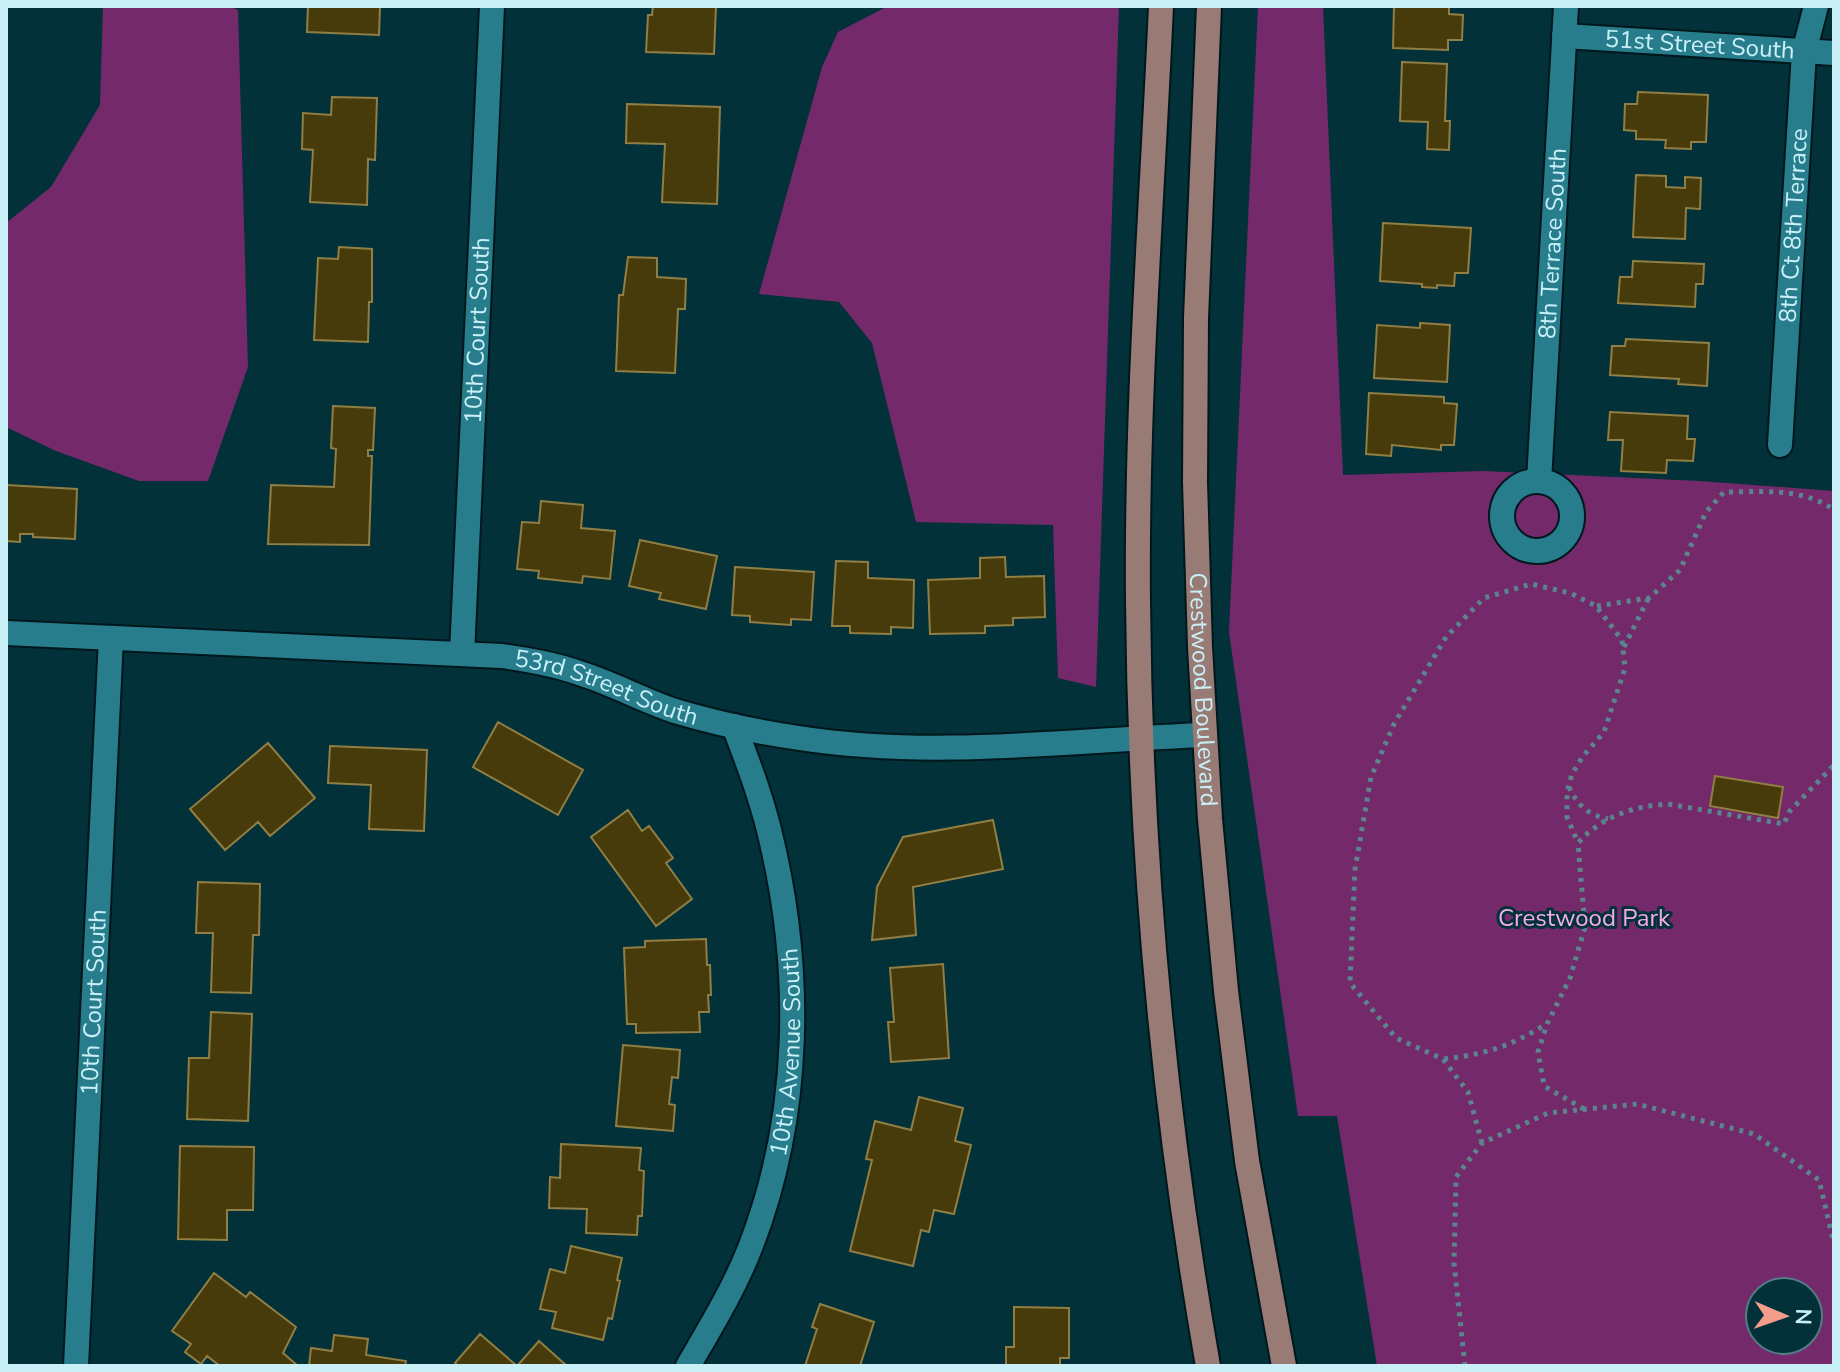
<svg xmlns="http://www.w3.org/2000/svg" width="1840" height="1372" font-family="'Nunito Sans',sans-serif">
<style>
.green{fill:#742a6a;fill-rule:evenodd}
.building{fill:#483b0b;stroke:#907e43;stroke-width:2}
.lines{fill:none;stroke-linecap:round;stroke-linejoin:round}
.minor-casing{stroke:#00171c;stroke-width:28}
.major-casing{stroke:#00171c;stroke-width:28}
.path{stroke:#5a858d;stroke-width:5;stroke-dasharray:4 6;stroke-linecap:butt}
.minor{stroke:#287d8d;stroke-width:24}
.major{stroke:#987b74;stroke-width:24}
.labels{text-anchor:middle;dominant-baseline:central;stroke-width:6;stroke-linejoin:round;paint-order:stroke}
.street-label{font-size:24px;fill:#c9eff7;stroke:#023139}
.park-label{font-size:24px;fill:#f5abe8;stroke:#023139}
</style>
<rect width="100%" height="100%" fill="#023139"/>
<path class="green" d="M103,6H229L238,10L248,367L208,481H139L56,451L6,427V223L51,187L100,105Z
M888,6H1119L1096,687L1058,678L1053,525L916,522L872,343L839,302L759,294L822,67L838,32Z
M1258,6H1323L1343,475L1484,471L1699,481L1834,491V1366H1377L1337,1116H1298L1229,632ZM1760,1292H1808V1340H1760Z"/>
<path class="building" d="M308,6H380L379,35L307,32Z
M653,6H716L714,54L646,52L648,15H652Z
M1394,6H1449V14L1463,15L1462,40H1448V50L1393,48Z
M1402,62L1447,64L1445,121H1450L1449,150L1427,149L1428,122L1400,121Z
M1638,92L1708,95L1706,142H1691V149L1665,148L1666,140L1636,139V131L1624,130L1625,104H1637Z
M332,97L377,98L375,160L368,159L367,205L310,202L313,150L302,149L303,113L331,115Z
M627,104L720,107L717,204L662,202L665,144L626,143Z
M1636,175L1666,176V187L1685,188V177L1701,178L1700,209L1686,208L1685,239L1633,237Z
M1383,223L1471,228L1468,273H1455L1454,286L1437,285V288L1422,287V284L1380,281Z
M339,247L372,249V302H369L368,342L314,340L318,258L338,259Z
M628,257L657,258V277L686,279L685,309H678L675,373L616,371L619,295H623Z
M1633,261L1704,264L1703,284H1696L1695,307L1618,303L1620,277H1632Z
M1420,323L1450,325L1447,382L1374,378L1377,325L1420,328Z
M1626,339L1709,343L1707,386L1678,384L1679,379L1610,375L1612,346H1625Z
M1369,393L1444,397V403L1457,404L1454,445H1441V450L1392,445L1391,456L1366,454Z
M333,406L375,408L373,450H368V456H372L369,545L268,544L271,485L334,487L336,449L331,448Z
M1610,412L1688,416L1687,439H1695L1693,461L1667,460L1666,473L1621,471L1623,440H1608Z
M6,485L77,489L75,539L33,537V534H20V542L6,541Z
M541,501L583,505L581,528L615,531L610,579L583,576L582,583L538,578L539,571L517,569L522,522L539,523Z
M640,540L717,556L706,609L659,599L661,593L629,586Z
M1005,557L1006,577L1044,576L1045,617L1013,618V625L985,626V633L930,634L928,580L980,578V558Z
M836,561L868,562V578L914,580L913,628L891,627V634L850,633V626H832Z
M735,567L814,572L811,620L791,619V625L750,622V616L732,615Z
M498,722L583,770L558,815L473,767Z
M268,743L315,798L270,836L258,822L225,850L190,809Z
M330,746L427,750L424,831L369,829L371,785L328,783Z
M1715,776L1783,787L1778,818L1710,806Z
M628,810L642,831L649,826L673,858L666,863L692,899L656,926L591,837Z
M993,820L1003,869L913,887L916,935L872,940L877,887L903,837Z
M198,882L260,884L259,935H253L251,993L211,992L213,933H196Z
M706,939L707,965H710L711,995H708L709,1012H699L700,1032L636,1033V1024H627L624,948L645,947V941Z
M943,964L949,1058L891,1062L888,1022H894L890,968Z
M211,1012L252,1014L248,1121L187,1119L189,1058H209Z
M623,1045L680,1050L678,1078L672,1077L669,1104L675,1105L673,1131L616,1126Z
M919,1097L963,1108L955,1141L971,1145L954,1214L934,1210L929,1232L921,1230L913,1266L850,1251L872,1160L866,1159L875,1121L911,1130Z
M561,1144L641,1148L639,1170L644,1171L642,1216H638L637,1235L586,1233L587,1209L549,1208L550,1177L560,1178Z
M180,1146L254,1147L253,1210H227V1240L178,1239Z
M571,1246L622,1258L617,1280L620,1281L612,1319L608,1318L603,1340L552,1328L556,1312L540,1309L550,1269L565,1273Z
M214,1273L246,1297L250,1292L296,1327L283,1353L298,1366H220L207,1356L201,1364L185,1352L191,1344L172,1331Z
M820,1304L874,1322L860,1366H805L817,1329L812,1327Z
M1014,1307L1069,1308V1358H1060V1366H1006V1347H1014Z
M480,1334L517,1366H458L455,1363Z
M334,1335L368,1339L366,1355L406,1361L405,1366H309L311,1348L332,1351Z
M539,1341L567,1366H517Z"/>
<g class="lines">
<defs>
<g id="minor">
<path id="s1" d="M1564,36L1834,53"/>
<path id="s2" d="M1780,445L1804,52L1816,6"/>
<path id="s3" d="M1539,481L1566,6"/>
<circle cx="1537" cy="516" r="35"/>
<path id="s4" d="M6,633L502,656C528,660 554,664 579,673C612,683 642,700 675,711C715,723 758,732 799,738C934,759 1070,740 1205,735"/>
<path id="s5" d="M462,654L492,6"/>
<path id="s6" d="M76,1366L111,638"/>
<path id="s7" d="M688,1366C710,1328 734,1289 750,1248C802,1115 803,967 769,830C760,794 747,760 734,726"/>
</g>
<g id="major">
<path d="M1161,6C1152,204 1136,403 1138,602C1140,857 1164,1115 1208,1366"/>
<path id="s8" d="M1209,6L1196,318L1195,482L1200,647L1210,819L1226,991L1247,1161L1284,1366"/>
</g>
</defs>
<use href="#minor" class="minor-casing"/>
<use href="#major" class="major-casing"/>
<path class="path" d="M1597,606L1649,598L1680,570L1706,512L1724,492C1761,492 1803,487 1834,510
M1624,647L1648,599
M1569,787C1578,806 1587,814 1608,819
M1444,1059C1485,1054 1510,1047 1546,1024
M1584,1109L1544,1086L1538,1052L1547,1024L1570,978L1585,927L1578,843C1601,817 1633,806 1668,804L1784,824L1789,812L1834,765
M1482,1143L1468,1092L1443,1059L1396,1038L1350,983L1355,869L1371,777L1394,724L1446,637L1484,598L1531,584L1570,593L1596,606L1622,640L1625,668L1604,732L1583,756L1572,774L1567,792V817L1578,843
M1465,1366L1454,1263L1456,1177L1482,1143L1548,1113L1637,1104L1754,1134L1819,1180L1834,1244"/>
<use href="#minor" class="minor"/>
<use href="#major" class="major"/>
</g>
<g class="labels">
<g class="street-label">
<text stroke="none"><textPath href="#s1" startOffset="136">51st Street South</textPath></text>
<text stroke="none"><textPath href="#s2" startOffset="220">8th Ct 8th Terrace</textPath></text>
<text stroke="none"><textPath href="#s3" startOffset="238">8th Terrace South</textPath></text>
<text stroke="none"><textPath href="#s5" startOffset="324">10th Court South</textPath></text>
<text stroke="none"><textPath href="#s4" startOffset="606">53rd Street South</textPath></text>
<text stroke="none"><textPath href="#s8" startOffset="684">Crestwood Boulevard</textPath></text>
<text stroke="none"><textPath href="#s6" startOffset="364">10th Court South</textPath></text>
<text stroke="none"><textPath href="#s7" startOffset="334">10th Avenue South</textPath></text>
</g>
<g class="park-label">
<text x="1584" y="918">Crestwood Park</text>
</g>
</g>
<rect width="1840" height="1372" fill="none" stroke="#c9eff7" stroke-width="16"/>
<g transform="translate(1784 1316) rotate(92)"><circle r="38" fill="#023139" stroke="#527d85" stroke-width="2"/>
<path d="M0-6L14 30L0 20L-14 30Z" fill="#f49d8b"/>
<text y="-12" font-size="22" font-weight="bold" text-anchor="middle" fill="#c9eff7">N</text>
</g>
</svg>
